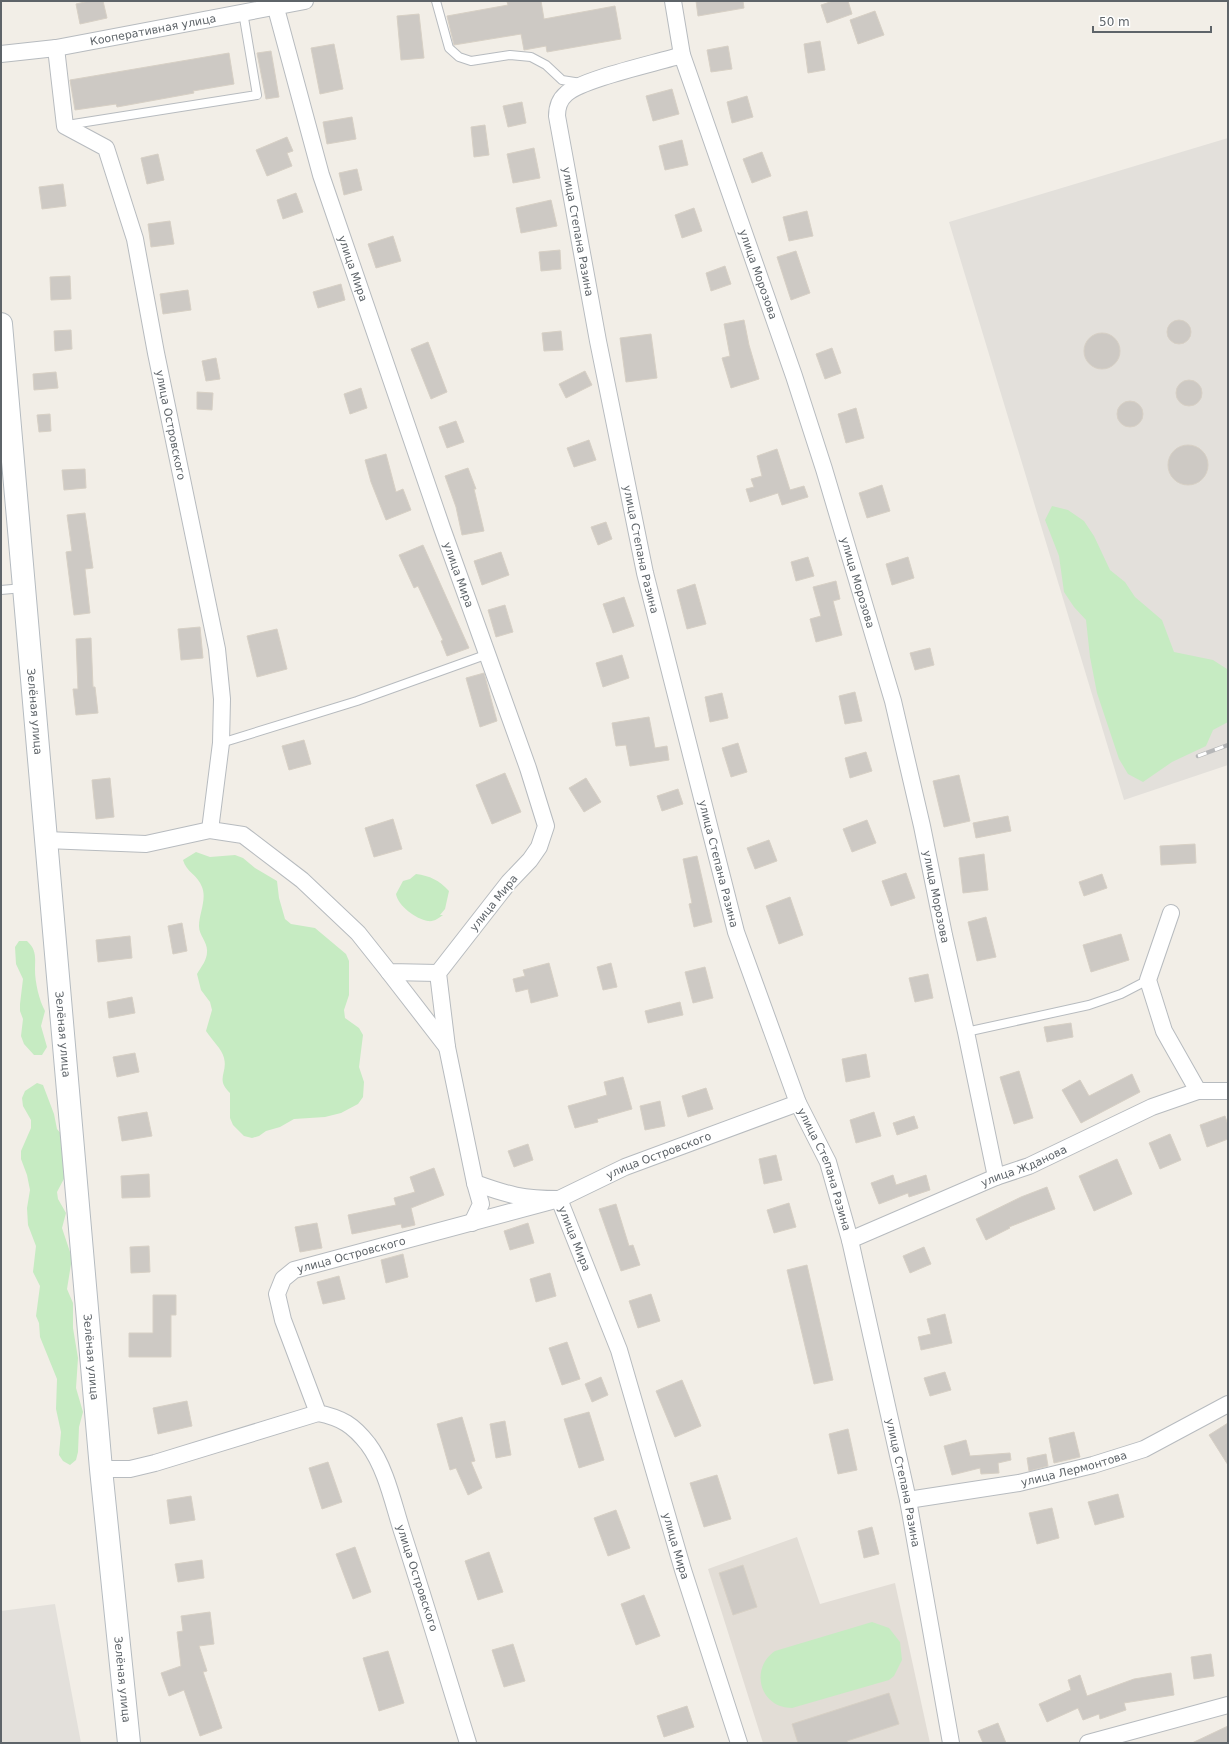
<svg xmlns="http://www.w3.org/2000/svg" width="1229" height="1744" font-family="'DejaVu Sans',sans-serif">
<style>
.industrial{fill:#e3e0db}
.education{fill:#e2ddd6}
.green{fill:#c6ebc2}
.building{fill:#cdc9c4;stroke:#d7d0c5}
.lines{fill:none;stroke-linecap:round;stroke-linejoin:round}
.lane-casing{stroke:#b7bbbf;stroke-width:10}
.street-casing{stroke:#b7bbbf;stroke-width:18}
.secondary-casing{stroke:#b5bbc0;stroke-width:24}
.lane{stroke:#fff;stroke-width:8}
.street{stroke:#fff;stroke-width:16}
.secondary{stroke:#fff;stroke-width:22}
.rail-casing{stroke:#b6b7b8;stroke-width:4.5}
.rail{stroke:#fff;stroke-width:3;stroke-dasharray:9;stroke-linecap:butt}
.labels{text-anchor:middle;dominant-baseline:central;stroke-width:3.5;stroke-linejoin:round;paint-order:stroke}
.street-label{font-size:11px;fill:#5e6469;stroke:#fff}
</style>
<rect width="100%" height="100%" fill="#f2eee7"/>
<path class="industrial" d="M1228,138V765L1124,800L949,222Z
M55,1604L81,1743H1V1611Z"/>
<path class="education" d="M797,1537L820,1604L895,1583L930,1743H763L708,1569Z"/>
<path class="green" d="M1052,506L1068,510L1084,521L1094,536L1110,570L1125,582L1135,597L1162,620L1174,652L1213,660L1227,669L1228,722L1213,730L1206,746L1172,762L1143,782L1128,774L1119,759L1097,693L1090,657L1086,620L1074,607L1064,592L1059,556L1045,520Z
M196,852L210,857L235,855L243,858L255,868L277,881L279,898L285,919L291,924L315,928L346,954L349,961V995L344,1010L345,1018L359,1028L363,1035L359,1067L364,1082L363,1097L358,1104L341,1113L325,1117L294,1119L280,1127L266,1131L259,1136L252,1138L244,1136L233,1125L230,1118V1093C215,1079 228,1073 224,1058C222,1049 211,1039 206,1031L212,1010L210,1002L201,990L197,974C201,967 207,960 207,952C208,942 199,936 199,926C199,914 207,899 202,887C198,875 186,872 183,860Z
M416,874C430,876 439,880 449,891L445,909L440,915H443C439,918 434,922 428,921C416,919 398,906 396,894L403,881L410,879Z
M19,941H27C37,950 35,958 35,970C35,982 39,1000 45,1011L41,1026L47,1047L42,1055H34L24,1044L21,1036L23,1019L20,1011V1004L23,979L16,964L15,947Z
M37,1083L43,1085L54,1114L57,1129L62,1135L67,1173L57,1192L58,1199L66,1213L62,1228L72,1258L67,1289L73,1303V1328L78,1358L76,1388L83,1412L79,1427L78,1452L76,1460L70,1465L63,1461L59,1455L61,1432L56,1409L57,1379L40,1337L39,1323L36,1316L40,1286L33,1272L36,1246L28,1225L27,1208L30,1190L27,1175L21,1159V1151L31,1128V1120L23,1106L22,1098L25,1091Z
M872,1622L889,1628L900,1642L902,1660L894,1676L889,1680L792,1708C760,1708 749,1669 775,1651Z"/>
<path class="building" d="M89,1H103L107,18L80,24L76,4Z
M515,1H541L544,19L615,6L621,39L547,52L546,46L524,50L521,34L454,45L447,16L508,5L507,2Z
M696,1H743L744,8L698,16Z
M833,1H848L852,14L827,23L821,5Z
M875,11L884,35L858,44L850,20Z
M419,14L424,58L401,60L397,16Z
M820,41L825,70L808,73L804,44Z
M334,44L343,89L320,94L311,48Z
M728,46L732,69L711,72L707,50Z
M271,51L279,97L266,99L257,53Z
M229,53L234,84L193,91L194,93L117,107L116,104L75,110L70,80Z
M672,89L679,114L653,121L646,96Z
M747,96L753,117L732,123L727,102Z
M522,102L526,123L508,127L503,106Z
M352,117L356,139L327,144L323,122Z
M485,125L489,155L474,157L471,127Z
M287,137L293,151L287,153L292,166L267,176L256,150Z
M682,140L688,165L665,170L659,146Z
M534,148L540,178L513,183L507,154Z
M762,152L771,176L752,183L743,159Z
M158,154L164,180L147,184L141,158Z
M357,169L362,190L344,195L339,173Z
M63,184L66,206L42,209L39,187Z
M296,193L303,212L283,219L277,200Z
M551,200L557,226L521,233L516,208Z
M694,208L702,231L682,238L675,215Z
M807,211L813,236L789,241L783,217Z
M170,221L174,244L151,247L148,224Z
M393,236L401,261L376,268L368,244Z
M560,250L561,269L541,271L539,252Z
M796,251L810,293L791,300L777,257Z
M725,266L731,284L711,291L706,273Z
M70,276L71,299L51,300L50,277Z
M341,284L345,300L318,308L313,292Z
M188,290L191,310L163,314L160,294Z
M1167 332a12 12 0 1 1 24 0a12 12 0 1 1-24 0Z
M744,320L749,345L759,379L731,388L722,358L730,356L724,324Z
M71,330L72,349L55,351L54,331Z
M561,331L563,350L544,351L542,333Z
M1084 351a18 18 0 1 1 36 0a18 18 0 1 1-36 0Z
M651,334L657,378L626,382L620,338Z
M428,342L447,392L431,399L411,349Z
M832,348L841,373L825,379L816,354Z
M216,358L220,379L206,381L202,361Z
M585,371L592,385L566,398L559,384Z
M56,372L58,388L34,390L33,374Z
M1176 393a13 13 0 1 1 26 0a13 13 0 1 1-26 0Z
M361,388L367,408L350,414L344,394Z
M197,392L213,393L212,410L197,409Z
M1117 414a13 13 0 1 1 26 0a13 13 0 1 1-26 0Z
M856,408L864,438L846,443L838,414Z
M50,414L51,431L39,432L37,415Z
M456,421L464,442L447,448L439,427Z
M589,440L596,460L574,467L567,448Z
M1168 465a20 20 0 1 1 40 0a20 20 0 1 1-40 0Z
M777,449L790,490L804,486L808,497L782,505L778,493L750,502L746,489L754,487L751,479L762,476L757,456Z
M386,454L396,492L403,489L411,510L386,520L371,482L365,460Z
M468,468L476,489H474L484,531L462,535L456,507L445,476Z
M85,469L86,488L64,490L62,470Z
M882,485L890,511L867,518L859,493Z
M85,513L93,568L85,569L90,613L74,615L66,552L72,551L67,515Z
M606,522L612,539L598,545L591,527Z
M423,545L469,648L447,656L441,641L443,640L418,586L414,588L399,555Z
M501,552L509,575L482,585L474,561Z
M808,557L814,576L796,581L791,562Z
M908,557L914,578L892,585L886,564Z
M836,581L840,599L833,601L842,635L816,642L810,619L821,616L813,587Z
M695,584L706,624L687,629L677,590Z
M624,597L634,626L613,633L603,604Z
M505,605L513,632L496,637L488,610Z
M200,627L203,658L181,660L178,629Z
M277,629L287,669L257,677L247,636Z
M91,638L93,687H95L98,713L76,715L73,689H78L76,639Z
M930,648L934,665L915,670L910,653Z
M622,655L629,678L603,687L596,663Z
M484,673L497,721L480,727L466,678Z
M855,692L862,721L845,724L839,696Z
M722,693L728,718L710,722L705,697Z
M649,717L655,748L667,746L669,760L630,766L626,745L616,746L612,723Z
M304,740L311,764L289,770L282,746Z
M738,743L747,772L731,777L722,748Z
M866,752L872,771L850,778L845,758Z
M505,773L521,812L492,824L476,785Z
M959,775L970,821L944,827L933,781Z
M110,778L114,817L96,819L92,780Z
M586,778L601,802L584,812L569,788Z
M678,789L683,804L662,811L657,796Z
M1008,816L1011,831L976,838L973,823Z
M393,819L402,849L374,857L365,828Z
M867,820L876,843L852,852L843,829Z
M769,840L777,861L755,869L747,848Z
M1195,844L1196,863L1161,865L1160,846Z
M984,854L988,890L963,893L959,858Z
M697,856L712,922L694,927L689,904L692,903L683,859Z
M906,873L915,898L891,906L882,881Z
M1102,874L1107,888L1084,896L1079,882Z
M790,897L803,935L779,944L766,906Z
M986,917L996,957L977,961L968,922Z
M182,923L187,951L173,954L168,926Z
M1121,934L1129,960L1091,972L1083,945Z
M130,936L132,958L98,962L96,940Z
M549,963L558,996L531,1003L528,989L516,992L513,979L525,976L523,970Z
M611,963L617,987L603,990L597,967Z
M705,967L713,998L693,1003L685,972Z
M928,974L933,998L915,1002L909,978Z
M132,997L135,1013L109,1018L107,1002Z
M680,1002L683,1015L648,1023L645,1011Z
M1071,1023L1073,1037L1047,1042L1044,1027Z
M135,1053L139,1072L117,1077L113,1057Z
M866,1054L870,1077L846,1082L842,1059Z
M1019,1071L1033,1118L1014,1124L1000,1077Z
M1132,1074L1140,1092L1081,1123L1062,1090L1080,1080L1089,1096Z
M623,1077L632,1109L597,1119L598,1122L575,1128L568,1106L607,1095L604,1082Z
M706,1088L713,1109L688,1117L682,1096Z
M660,1101L665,1126L645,1130L640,1106Z
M147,1112L152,1136L122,1141L118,1117Z
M874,1112L881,1136L856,1143L850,1120Z
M914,1116L918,1128L897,1135L893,1123Z
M1225,1116L1228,1125V1139L1207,1147L1200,1125Z
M1170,1134L1181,1160L1160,1169L1149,1143Z
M528,1144L533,1160L514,1167L508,1151Z
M776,1155L782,1180L764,1184L759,1159Z
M1117,1159L1132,1194L1094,1211L1079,1176Z
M434,1168L444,1195L411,1208L415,1225L402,1228L401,1224L352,1234L348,1215L396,1205L394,1198L415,1192L410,1177Z
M149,1174L150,1197L122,1198L121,1176Z
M893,1175L896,1185L926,1175L930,1190L909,1197L908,1193L879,1204L871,1183Z
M1047,1187L1055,1209L1009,1227L1010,1228L986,1240L976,1219L1021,1197Z
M789,1203L796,1227L774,1233L767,1210Z
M616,1204L629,1246L633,1245L640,1265L621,1271L599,1209Z
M317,1223L322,1248L300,1252L295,1227Z
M528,1223L534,1243L510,1250L504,1231Z
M149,1246L150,1272L131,1273L130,1247Z
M924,1247L931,1264L910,1273L903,1256Z
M403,1254L408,1277L386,1283L381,1260Z
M807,1265L833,1380L814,1384L787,1270Z
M550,1273L556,1296L536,1302L530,1279Z
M339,1276L345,1299L323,1304L317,1282Z
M651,1294L660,1321L638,1328L629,1301Z
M153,1295H176V1315H171V1357H129V1333H153Z
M945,1314L952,1343L921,1350L918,1337L931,1334L927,1319Z
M567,1342L580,1379L562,1385L549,1348Z
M945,1372L951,1390L930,1396L924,1378Z
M601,1377L608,1395L592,1402L585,1384Z
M682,1380L701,1426L675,1437L656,1391Z
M187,1401L192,1426L158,1434L153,1408Z
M589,1412L604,1460L579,1468L564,1419Z
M462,1417L475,1461L471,1462L482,1488L468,1495L456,1468L450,1470L437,1424Z
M505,1421L511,1455L496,1458L490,1424Z
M1228,1423V1465L1209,1435Z
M848,1429L857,1470L838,1474L829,1434Z
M1074,1432L1080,1457L1054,1463L1049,1438Z
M966,1440L970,1456L1010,1453L1011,1460L998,1463L999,1473L981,1474L980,1468L952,1475L944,1446Z
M1046,1454L1048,1466L1029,1471L1027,1458Z
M328,1462L342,1502L322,1509L309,1468Z
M717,1475L731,1519L704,1527L690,1483Z
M1118,1494L1124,1517L1095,1525L1088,1502Z
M191,1496L195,1520L170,1524L167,1500Z
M1052,1508L1059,1538L1037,1544L1029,1513Z
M616,1510L630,1548L608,1556L594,1518Z
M872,1527L879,1554L864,1558L858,1531Z
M355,1547L371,1592L353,1599L336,1554Z
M489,1552L503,1592L478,1600L465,1561Z
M202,1560L204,1578L178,1582L175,1564Z
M743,1565L757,1607L733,1615L719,1573Z
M644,1595L660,1636L636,1645L621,1604Z
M210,1612L214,1644L199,1646L207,1671L203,1672L222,1728L200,1736L184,1690L169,1696L161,1673L181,1666L177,1632L183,1631L181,1616Z
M513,1644L525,1681L504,1687L492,1650Z
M388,1651L404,1703L379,1711L363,1658Z
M1211,1654L1214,1676L1194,1679L1191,1657Z
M1171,1673L1174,1695L1124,1703L1126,1710L1100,1719L1099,1714L1083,1720L1078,1708L1047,1722L1039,1704L1071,1690L1068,1680L1080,1675L1087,1696L1134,1679Z
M889,1693L899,1724L847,1741L848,1743H798L792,1724Z
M687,1706L694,1727L664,1737L657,1716Z
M998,1723L1006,1743H983L978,1731Z
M1228,1726V1743H1192Z"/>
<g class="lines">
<defs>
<path id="lane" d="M436,1L449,48L459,57L471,61L510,55L531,57L546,65L562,80L581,83
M67,125L257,95L243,12
M1,590L23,588
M221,743L357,701L488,654
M966,1032L1089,1005L1121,994L1148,980"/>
<g id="street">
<path id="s1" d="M274,1L321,175L442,528L528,768L546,826L539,847L530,860L509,882L438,973L447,1047L475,1183C508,1195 523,1199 559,1199L619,1350L683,1570L739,1743"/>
<path id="s2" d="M673,1L682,55L794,376L824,469L893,701L922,826L944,935L966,1032L996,1177"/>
<path id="s3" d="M56,48L65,126L106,148L135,239L156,353L217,649L222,699L221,743L210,830"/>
<path id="s4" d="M1,54L56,48L305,1"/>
<path id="s5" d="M682,55C657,63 582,79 566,94C559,100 557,107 557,116L598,341L645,573L736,932L798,1103L828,1162L850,1240L908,1500L951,1743"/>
<path d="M46,840L146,844L210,830L243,835L302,880L358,933L389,972L438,973"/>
<path d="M1171,913L1148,980L1164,1031L1198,1091"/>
<path d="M389,972L447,1047"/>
<path d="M472,1223L481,1204L475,1183"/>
<path id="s6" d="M850,1240L996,1177L1029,1166L1152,1107L1198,1091H1228"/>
<path d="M101,1469H130L155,1463L318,1413"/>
<path id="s7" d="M908,1500L1019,1483L1093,1465L1144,1449L1228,1404"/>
<path id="s8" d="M468,1743C446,1672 425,1602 402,1531C393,1503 386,1468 368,1444C353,1425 342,1418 318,1413L283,1320L277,1294L283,1279L294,1270L559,1199L625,1167L798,1103"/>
<path d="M1088,1743L1228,1705"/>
</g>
<g id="secondary">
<path id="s9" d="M1,324L101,1469L129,1743"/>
</g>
</defs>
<use href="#lane" class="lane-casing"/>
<use href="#street" class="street-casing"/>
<use href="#secondary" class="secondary-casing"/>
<use href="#lane" class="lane"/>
<use href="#street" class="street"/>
<use href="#secondary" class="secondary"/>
<defs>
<path id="rail" d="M1198,756L1228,745"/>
</defs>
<use href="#rail" class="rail-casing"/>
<use href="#rail" class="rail"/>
</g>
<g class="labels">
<g class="street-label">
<text stroke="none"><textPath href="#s4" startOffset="154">Кооперативная улица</textPath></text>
<text stroke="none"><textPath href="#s5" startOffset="265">улица Степана Разина</textPath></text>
<text stroke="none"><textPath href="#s1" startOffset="279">улица Мира</textPath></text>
<text stroke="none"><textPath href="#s2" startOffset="287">улица Морозова</textPath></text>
<text stroke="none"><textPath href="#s3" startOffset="410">улица Островского</textPath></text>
<text stroke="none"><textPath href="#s5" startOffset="589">улица Степана Разина</textPath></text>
<text stroke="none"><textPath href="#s1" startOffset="603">улица Мира</textPath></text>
<text stroke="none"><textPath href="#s2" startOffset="611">улица Морозова</textPath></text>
<text stroke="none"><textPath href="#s9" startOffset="389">Зелёная улица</textPath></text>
<text stroke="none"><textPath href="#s5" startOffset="913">улица Степана Разина</textPath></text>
<text stroke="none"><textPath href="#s2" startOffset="935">улица Морозова</textPath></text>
<text transform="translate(494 903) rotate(-51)">улица Мира</text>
<text stroke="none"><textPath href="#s9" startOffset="713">Зелёная улица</textPath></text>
<text stroke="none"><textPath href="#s8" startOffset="916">улица Островского</textPath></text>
<text stroke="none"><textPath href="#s6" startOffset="189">улица Жданова</textPath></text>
<text stroke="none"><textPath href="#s5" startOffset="1237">улица Степана Разина</textPath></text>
<text stroke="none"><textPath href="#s1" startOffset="1395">улица Мира</textPath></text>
<text stroke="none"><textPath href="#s8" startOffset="592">улица Островского</textPath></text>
<text stroke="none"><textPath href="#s9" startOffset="1037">Зелёная улица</textPath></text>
<text stroke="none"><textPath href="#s7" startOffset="169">улица Лермонтова</textPath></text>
<text stroke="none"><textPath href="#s5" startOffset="1561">улица Степана Разина</textPath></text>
<text stroke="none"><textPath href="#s1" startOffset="1719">улица Мира</textPath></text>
<text transform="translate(417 1578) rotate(72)">улица Островского</text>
<text stroke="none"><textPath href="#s9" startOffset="1361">Зелёная улица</textPath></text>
</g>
</g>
<rect width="1229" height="1744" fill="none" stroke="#5e6469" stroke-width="4"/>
<path d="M1093 26v6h118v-6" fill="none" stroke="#5e6469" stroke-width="2"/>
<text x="1099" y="26" font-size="12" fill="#5e6469" stroke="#ffffff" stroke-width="3" paint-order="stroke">50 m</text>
</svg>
